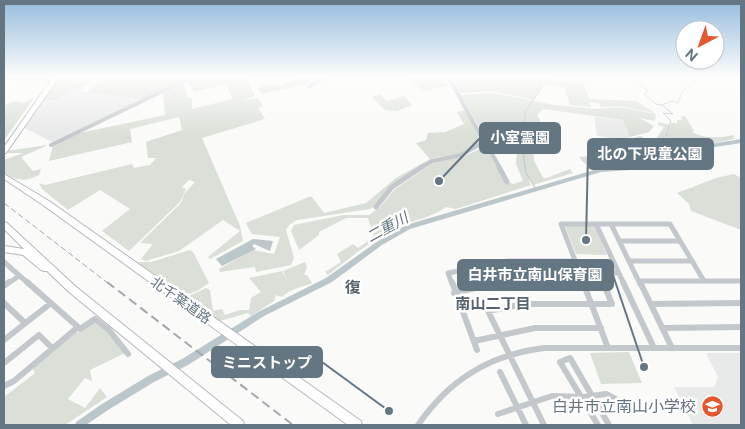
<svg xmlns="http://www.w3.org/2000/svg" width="745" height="429" font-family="'Public Sans','Noto Sans JP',sans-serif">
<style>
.built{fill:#e8e9e9}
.green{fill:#dadfd7}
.water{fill:#bbc7cb}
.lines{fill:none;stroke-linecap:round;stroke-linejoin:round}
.stream{stroke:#bbc7cb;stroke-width:1}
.river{fill:#bbc7cb;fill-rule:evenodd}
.major-casing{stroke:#b5babe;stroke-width:2}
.highway-casing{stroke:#b4b9bd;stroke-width:2}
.minor-far2{stroke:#c3c8cc;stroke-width:4}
.minor-far1{stroke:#c3c8cc;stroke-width:5}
.minor{stroke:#c3c8cc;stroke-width:6}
.major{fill:#fff;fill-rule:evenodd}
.highway{fill:#fff;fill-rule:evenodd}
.rail-far1{stroke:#a2aab0;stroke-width:1;stroke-dasharray:6 3;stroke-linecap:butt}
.rail{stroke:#a2aab0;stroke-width:2;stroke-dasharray:9 5;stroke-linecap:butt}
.labels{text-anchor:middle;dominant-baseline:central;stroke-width:5;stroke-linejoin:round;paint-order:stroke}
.street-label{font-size:14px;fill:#657683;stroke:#fff}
.water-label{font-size:15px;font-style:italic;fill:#60757c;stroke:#fff}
.neighbourhood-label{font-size:15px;font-weight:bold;fill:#57646e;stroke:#fff}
.quarter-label{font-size:16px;font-weight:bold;fill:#57646e;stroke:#fff}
.near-poi-label{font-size:16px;fill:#657683;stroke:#fff;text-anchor:end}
.leader{fill:none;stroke:#657683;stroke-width:2}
.callout-dot{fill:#657683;stroke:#fff;stroke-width:2}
.callout{fill:#657683;stroke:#657683;stroke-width:2}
.callout-label{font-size:15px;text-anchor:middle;font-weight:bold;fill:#fff}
</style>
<rect width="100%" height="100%" fill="#fafaf8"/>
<path class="built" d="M71,89L87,92L144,99L52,142L25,128L43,101L56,100Z
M594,117L623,120L630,137L621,139L614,145L612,138L597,136Z
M706,353H741V425H693L674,387H714L718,377Z"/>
<path class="green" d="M136,77H183L186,79L144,99L87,92L102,79Z
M195,77H246L255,96L241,101L258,98L263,106L258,108L265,119L202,138L240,226L243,241L210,259L208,257L240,231L223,220L179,251L146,261L141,259L153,244L140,243L181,203L184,194L195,182L189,180L182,187L186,189L180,202L129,251L102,231L130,209L100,190L68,210L42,189L39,183L45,185L132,164L134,168L150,165L156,158H148L146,142L182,130L179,117L130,129L132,142L49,161L53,145L75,134L165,115L163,92L183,83L188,98H192V109L233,99L226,84L194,92L187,81Z
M304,77H311L312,83L262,94L258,89L263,85L283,86L286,82Z
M407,77H441L440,80L449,86L423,91Z
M447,77H540L542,79L541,77L556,81L583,82L589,99L636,101L655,113L619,106L601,107L599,103L589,102L591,107L570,105L565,88L544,84L543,79L542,88L534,100L493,91L461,93L451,78Z
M94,79L79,91L71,89L56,100L43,101L53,84L62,81L77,82Z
M492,93L555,105L596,109L619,107L656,114L655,121L639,118L654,126L649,132L630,137L623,120L544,109L537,114L549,141L546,151L533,150L534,161L544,179L570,169L573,173L533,185L528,178L531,185L456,209L446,207C432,218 412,220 396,228C371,240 349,259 328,275L325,272L341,262L337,254L353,244L358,248L374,237L368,218H346L319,232V235L299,250L291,231L294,225L343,215H369L379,208L395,189L436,161L462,157L487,146L508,182L513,184L523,181L516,164L517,147L513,135L520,134L513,124L482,127L485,133L484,136L461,95Z
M380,94L387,101L404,96L412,105L397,111L385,110L372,97Z
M32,98H34L4,140V104L6,105L14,101L24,103Z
M466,110L481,143L463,153L433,158L387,190L378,204L370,209L297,220L289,225L286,230L294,258L291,265L256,272L255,267L220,272L219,269L253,250L274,254L280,237L252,234L246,223L311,196L324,213L366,203L396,178L430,159L416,143L426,140L428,133L445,132L464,124L457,112Z
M685,116L694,131L692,132C704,139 720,138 733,135L734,139L685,149L674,144L669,136L662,145L671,151L658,161L645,163L630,139L640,136L654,142L664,127L658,125V122L669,125L665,133L666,134L671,123H677V120H682L681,117Z
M48,145L21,157L33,171L41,169L39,175C25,182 17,181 4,173V160L23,153H5L6,151Z
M619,145L635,156L639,163L597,160L598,164H585L579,157L594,156L593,153L597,152L600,157H612L606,150Z
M734,174L741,178V230L691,211L689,204L677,193L716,178Z
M565,226H595L607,255L576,254Z
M190,250L193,252L209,283L197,291L185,295L137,262H151Z
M305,262L307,267L304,275H307L312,283C301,288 291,288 282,297L276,295L274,301L251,316L248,313L220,321L187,297L206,288L210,290L213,311L222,309L225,315L240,310H249L251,298L261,292L249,278L282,271L288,283L283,271Z
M93,322L105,329L125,353L90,370L92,381L85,378L68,399L85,408L100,388L107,397L65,425H4V397L35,373L32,368L77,331L78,333Z
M629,352L642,383L601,384L590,353Z"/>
<path class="water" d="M253,239L273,241L270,251L254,244L252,246L256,249L222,266L216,259Z"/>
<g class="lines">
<path class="stream" d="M630,77L648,91L644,94L656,104L662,105
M686,150L674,144L666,134L671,121L663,113L673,114L662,105L672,101L678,103L682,92L699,77
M536,189L526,173L522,145L525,137V112L540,90L543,84L541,77"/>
<path class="river" d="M741,139V143L689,151L660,168L601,172L410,229L382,245L332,282L264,316L188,365L154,382L108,410L86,425H75L76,422L102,404L148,376L182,359L258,312L326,278L378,241L406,225L601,168L659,164L686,148Z"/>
<defs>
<path id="major" d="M70,77H106L104,78L50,80L48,79L50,78Z"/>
<path id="highway" d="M53,77H59L6,153H4V147Z
M4,174L49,201L361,421L362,425H348L43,205L4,179Z
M4,222L7,223L75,286L243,421L244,425H231L69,292L47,271H44L41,270L23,255L4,252V246L24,249L4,229Z"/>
</defs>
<use href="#major" class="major-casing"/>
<use href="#highway" class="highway-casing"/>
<path class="minor-far2" d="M4,78L50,79
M309,87L325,77
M483,142L487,145L500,168
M51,145L192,77
M421,168L432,161L461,155L484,142L452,83L444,77"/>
<path class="minor-far1" d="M499,167L507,182
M376,207L392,187L422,167
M596,224L624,284
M611,224L640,284
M620,241H680
M629,261H692
M4,262L29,284
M468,267L476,284
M579,272L618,273
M599,273L603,284
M639,281H741
M7,284L19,276
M452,284L448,273L508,261H575
M496,284L512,280L583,281
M584,284L561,224H670L704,281"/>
<path class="minor" d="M27,282L78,327
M452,282L477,350
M475,282L478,288
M583,282L608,348
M623,282L654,348
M640,282L672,348
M4,286L9,282
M454,293L501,282
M4,303L25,323
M651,304L741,303
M662,328L741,327
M4,340L51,303
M474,341L535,328H601
M4,363L39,335L52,348
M500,372L526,425
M4,386L14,381L78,327L80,329L95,319L109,330L128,354
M498,414L552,396L583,397L606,394L621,402L666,405
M418,425C449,380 489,355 544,348H741
M544,425L488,311L524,304H612L603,282
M598,425L560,362L570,358L609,425"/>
<use href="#major" class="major"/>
<use href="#highway" class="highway"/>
<path class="rail-far1" d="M4,203L109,284"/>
<path class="rail" d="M107,282L293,425"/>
</g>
<linearGradient id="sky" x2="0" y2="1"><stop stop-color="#96bcdc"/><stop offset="0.56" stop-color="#fdfdfc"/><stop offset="1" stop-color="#fdfdfc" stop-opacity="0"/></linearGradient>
<rect width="745" height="137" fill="url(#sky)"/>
<defs>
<symbol id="school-disc" viewBox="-11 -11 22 22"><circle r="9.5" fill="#e4572e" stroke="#fff"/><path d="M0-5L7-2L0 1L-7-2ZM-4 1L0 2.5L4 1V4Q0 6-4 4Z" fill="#fff"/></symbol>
</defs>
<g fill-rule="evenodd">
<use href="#school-disc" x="700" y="394" width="25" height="25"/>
</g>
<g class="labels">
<g class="street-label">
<text transform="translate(181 300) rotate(35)">北千葉道路</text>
</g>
<g class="water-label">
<text transform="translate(387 227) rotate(-29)">二重川</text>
</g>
<g class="neighbourhood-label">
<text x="493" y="303">南山二丁目</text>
</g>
<g class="quarter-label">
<text x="353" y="287">復</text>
</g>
<g class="near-poi-label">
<text x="696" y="406">白井市立南山小学校</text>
</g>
</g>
<path class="leader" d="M439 181L480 138M586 240L588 154M644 367L613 275M389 411L322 362"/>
<g class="callout-dot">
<circle cx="439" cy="181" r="5"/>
<circle cx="586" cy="240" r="5"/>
<circle cx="644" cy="367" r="5"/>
<circle cx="389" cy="411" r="5"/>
</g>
<g class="callout">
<rect x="480" y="123" width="80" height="30" rx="5"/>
<rect x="588" y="139" width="125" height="30" rx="5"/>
<rect x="458" y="260" width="155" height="30" rx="5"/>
<rect x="212" y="347" width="110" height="30" rx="5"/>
</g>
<g class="callout-label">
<text x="520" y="143">小室霊園</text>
<text x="650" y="159">北の下児童公園</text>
<text x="535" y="280">白井市立南山保育園</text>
<text x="267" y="368">ミニストップ</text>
</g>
<rect width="745" height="429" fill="none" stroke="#657683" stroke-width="10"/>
<g transform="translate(700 45) rotate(221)"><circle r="24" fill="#ffffff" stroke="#c1c8cd"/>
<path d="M0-4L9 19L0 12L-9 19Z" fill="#e4572e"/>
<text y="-8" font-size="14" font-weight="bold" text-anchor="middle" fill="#657683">N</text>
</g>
</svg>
